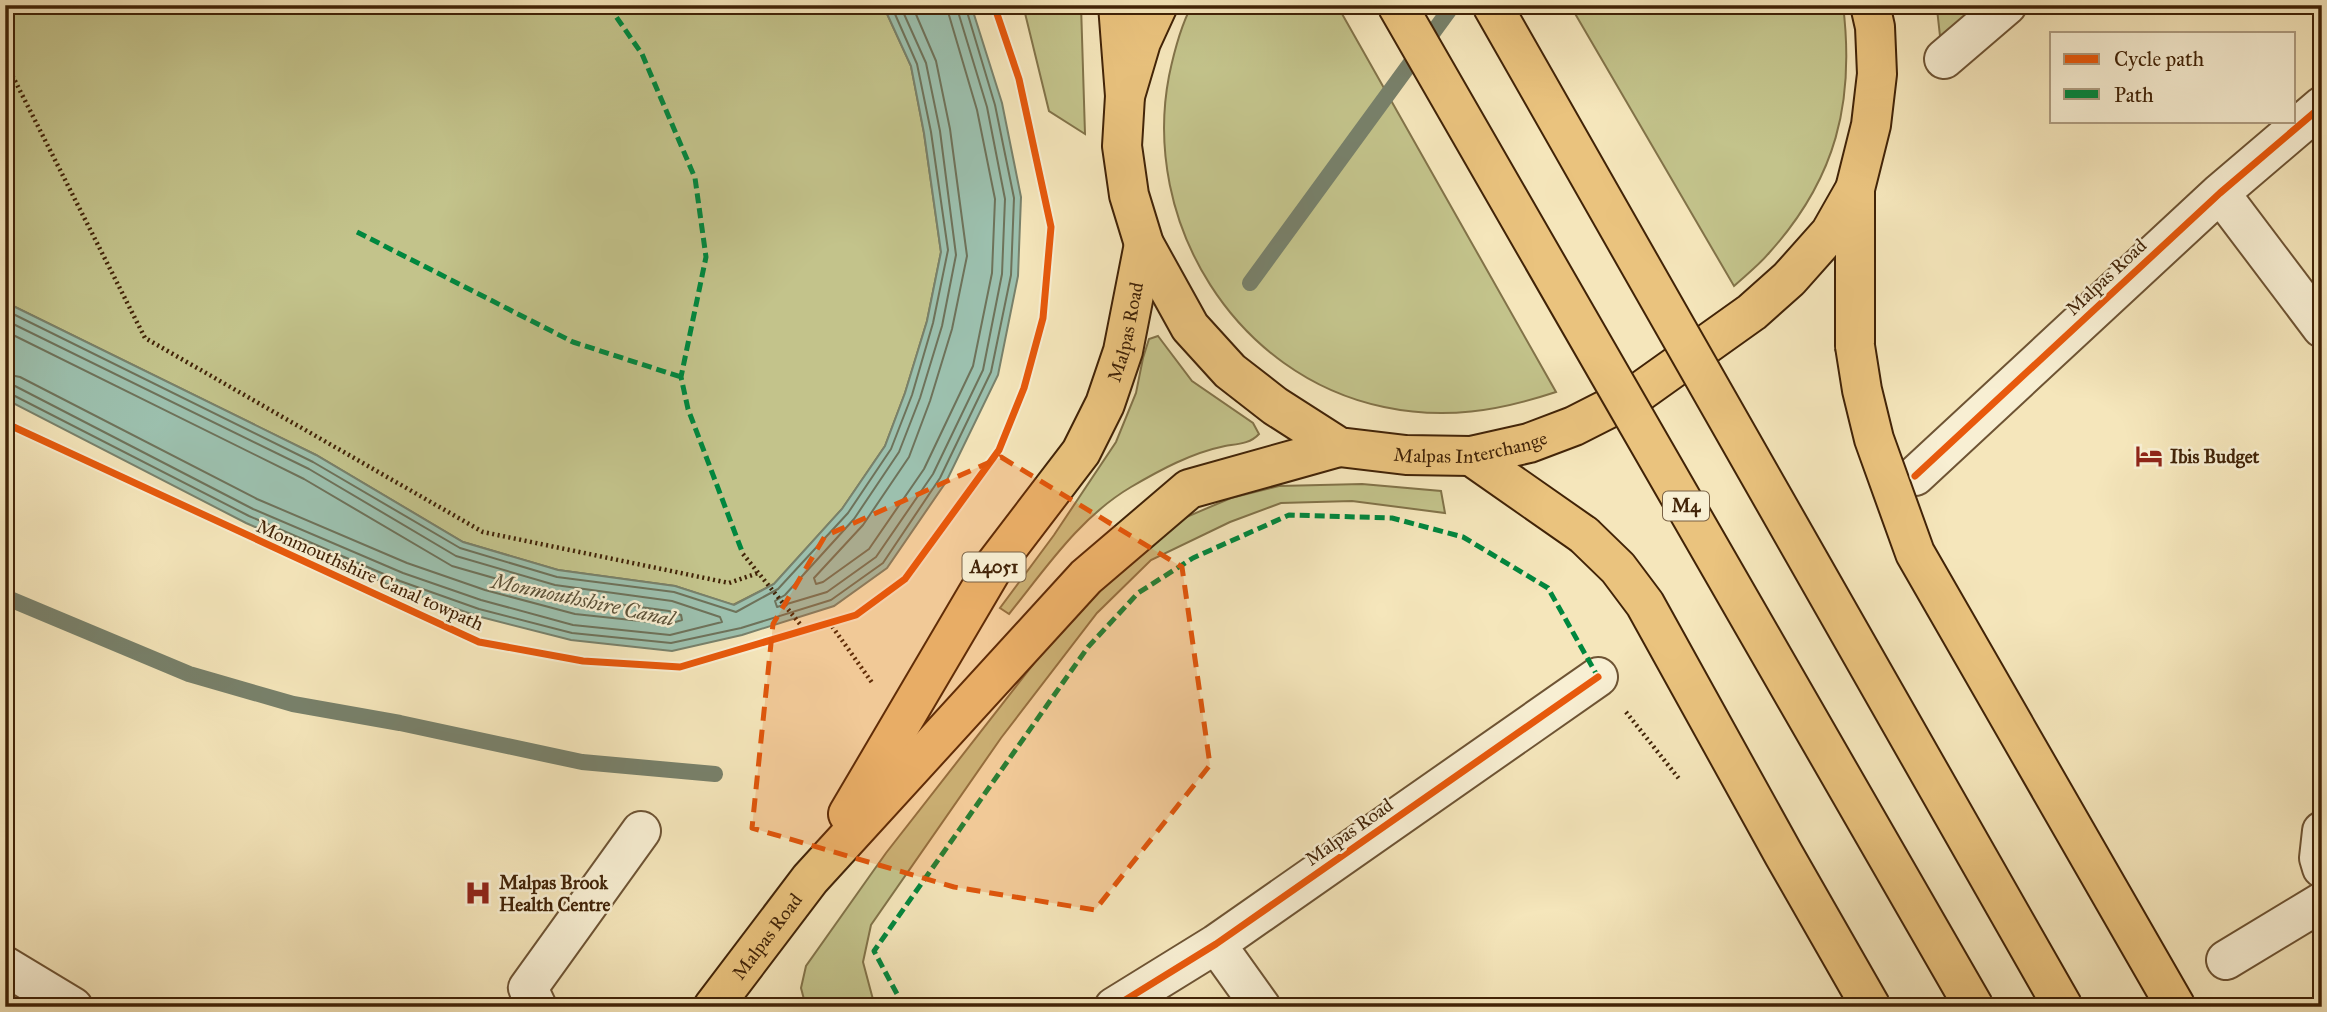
<svg xmlns="http://www.w3.org/2000/svg" width="2327" height="1012" font-family="'IM FELL Great Primer',serif">
<style>
.green{fill:#c3c38b;stroke:#827349;stroke-width:2}
.water{fill:#9cc0ae;stroke:#78816b;stroke-width:2}
.lines{fill:none;stroke-linecap:round;stroke-linejoin:round}
.shore{stroke:#6e725a;stroke-width:2}
.stream{stroke:#78816b;stroke-width:16}
.minor-casing{stroke:#6e5434;stroke-width:42}
.major-casing{stroke:#412307;stroke-width:42}
.highway-casing{stroke:#412307;stroke-width:42}
.path{stroke:#412307;stroke-width:4.5;stroke-dasharray:2 3.5;stroke-linecap:butt}
.minor{stroke:#f8efd3;stroke-width:38}
.major{stroke:#eac37e;stroke-width:38}
.highway{stroke:#eac37e;stroke-width:38}
.highway-bridge-casing{stroke:#412307;stroke-width:42;stroke-linecap:butt}
.highway-bridge{stroke:#eac37e;stroke-width:38}
.quiet{stroke:#00873e;stroke-width:5;stroke-dasharray:10 5;stroke-linecap:butt}
.cycleway-casing{stroke:#f8efd3;stroke-width:11}
.cycleway{stroke:#e8590c;stroke-width:7}
.marked{fill:#e0560c;fill-opacity:0.2;stroke:#e0560c;stroke-width:5;stroke-dasharray:14 9;stroke-linejoin:round}
.labels{text-anchor:middle;dominant-baseline:central;stroke-width:5;stroke-linejoin:round;paint-order:stroke}
.shield{fill:#f8efd3;stroke:#786044;stroke-width:2}
.shield-label{font-size:18px;font-weight:bold;fill:#412307}
.street-label{font-size:19px;fill:#412307;stroke:#f8efd3}
.poi-label{font-size:19px;font-weight:bold;fill:#412307;stroke:#f8efd3;text-anchor:start}
.water-label{font-size:21px;font-style:italic;fill:#5c5239;stroke:#f8efd3}
</style>
<rect width="100%" height="100%" fill="#f5e6bb"/>
<filter id="stains"><feTurbulence type="fractalNoise" baseFrequency=".00286" numOctaves="4"/><feColorMatrix values="0 0 0 0 .2 0 0 0 0 .09 0 0 0 0 .02 0 0 0 .5 -.17"/></filter>
<radialGradient id="worn" r=".72"><stop offset=".6" stop-color="#630" stop-opacity="0"/><stop offset="1" stop-color="#630" stop-opacity=".3"/></radialGradient>
<path class="green" d="M5,5H883L911,66L924,133L941,252L927,321L905,393L885,446L842,509L774,584L733,605L675,586L558,570L463,542L316,455L5,302Z
M1023,5H1081L1085,134L1049,111Z
M1192,5H1337L1556,392C1498,411 1445,420 1384,407C1235,376 1141,222 1169,76C1174,52 1180,27 1192,5Z
M1570,5H1843C1855,102 1836,179 1769,253C1759,265 1746,275 1734,286Z
M1935,5H1971L1951,44L1941,45L1937,9Z
M1158,336L1192,381L1253,423L1259,434C1250,444 1237,444 1225,446C1191,453 1160,470 1131,487C1080,517 1046,568 1009,614L1000,608L1054,535L1116,442L1136,393L1143,358L1149,339Z
M1362,484L1441,491L1445,513L1352,501L1281,503L1230,522L1151,560L1097,613L1001,738L871,925L863,962L875,1007H806L801,988L806,966L886,853L1089,593L1156,530L1231,498L1279,486Z"/>
<path class="water" d="M883,5H971L1002,103L1021,197L1018,276L998,375L946,482L887,568L834,606L742,635L672,651L571,640L477,616L397,588L246,523L5,399V302L316,455L463,542L558,570L675,586L734,605L774,584L842,509L885,446L905,393L927,321L941,252L924,133L911,66Z"/>
<g class="lines">
<path class="shore" d="M900,5L926,63L940,131L956,255L942,326L920,398L899,452L854,519L785,595L775,601L777,607L827,592L876,557L933,474L983,370L1002,274L1005,199L987,107L956,5
M912,5L936,61L950,129L967,256L952,329L930,401L909,457L863,525L814,578L816,584L823,582L869,549L924,469L973,366L992,273L995,199L977,110L946,5
M5,310L313,462L460,548L557,577L674,592L736,612L778,589L848,513L891,449L912,395L933,323L948,250L931,132L917,64L891,5
M5,320L309,469L456,556L555,585L672,601L720,617L722,622L670,635L573,625L481,600L403,573L253,509L15,386L5,384
M5,331L304,479L452,566L553,595L669,611L681,615L682,620L669,624L575,614L485,590L407,563L257,499L20,377L5,374
M5,393L11,394L249,516L400,581L479,609L572,633L671,643L741,628L831,600L883,563L940,478L991,372L1011,275L1014,198L995,105L965,5"/>
<path class="stream" d="M1250,283L1453,5
M5,597L189,674L293,704L400,723L582,762L715,774"/>
<defs>
<path id="minor" d="M1944,59L2007,5
M2220,193L2322,328
M1915,476L2220,193L2322,106
M2322,831L2319,858L2322,868
M1216,944L1261,1007
M2226,960L2322,902
M5,966L73,1007
M537,1007L528,988L641,831
M1114,1007L1216,944L1598,677"/>
<g id="major">
<path id="s1" d="M1158,5L1141,42L1125,96L1122,146L1129,195L1144,244L1190,327L1230,371L1275,406L1339,447L1406,455L1471,456L1529,443L1574,426L1637,394L1752,312L1789,279L1830,233L1855,189L1871,125L1877,74L1875,27L1870,5"/>
<path id="s2" d="M848,814L994,566L1081,452L1105,404L1123,351L1144,244"/>
<path id="s3" d="M713,1007L810,879L1086,577L1189,489L1339,447"/>
</g>
<path id="highway" d="M1118,5L1125,96
M1855,189V346
M1471,456L1584,535"/>
</defs>
<use href="#minor" class="minor-casing"/>
<use href="#major" class="major-casing"/>
<use href="#highway" class="highway-casing"/>
<path class="path" d="M5,61L145,338L483,532L729,583L758,573
M743,554L804,629
M829,622L873,684
M1626,712L1680,780"/>
<use href="#minor" class="minor"/>
<use href="#major" class="major"/>
<use href="#highway" class="highway"/>
<defs>
<path id="highway-bridge" d="M1397,5L1974,1007
M1492,5L2063,1007
M1855,346L1862,390L1874,439L1915,553L2176,1007
M1584,535L1618,568L1645,604L1784,855L1871,1007"/>
</defs>
<use href="#highway-bridge" class="highway-bridge-casing"/>
<use href="#highway-bridge" class="highway-bridge"/>
<path class="quiet" d="M608,5L642,54L695,178L706,257L681,377L688,409L743,554
M357,232L573,342L681,377
M904,1007L874,951L1088,647L1138,593L1193,558L1289,515L1392,518L1463,537L1548,588L1598,677"/>
<defs>
<path id="cycleway" d="M5,423L479,642L583,661L680,667L856,615L905,579L999,450L1024,388L1043,318L1051,227L1019,79L994,5
M1915,476L2220,193L2322,106
M1114,1007L1216,944L1598,677"/>
</defs>
<use href="#cycleway" class="cycleway-casing"/>
<use href="#cycleway" class="cycleway"/>
</g>
<path class="marked" d="M1001,457L1182,567L1210,765L1095,910L954,887L752,828L773,624L825,536Z"/>
<defs>
<symbol id="hotel-bare" viewBox="-9 -9 18 18"><path d="M-6-4.5h1.5V1H6V5H4.5V3h-9V5H-6ZM-4 0a1.8 1.8 0 1 1 3.6 0ZM.5 0V-2.5h3Q6-2.5 6 0Z" fill="#8f2418" stroke="#f8efd3" stroke-width="2.5" paint-order="stroke"/></symbol>
<symbol id="hospital-bare" viewBox="-9 -9 18 18"><path d="M-5-5h3v3.5h4V-5h3V5h-3V1.5h-4V5h-3Z" fill="#8f2418" stroke="#f8efd3" stroke-width="2.5" paint-order="stroke"/></symbol>
</defs>
<g fill-rule="evenodd">
<use href="#hotel-bare" x="2130" y="437" width="38" height="38"/>
<use href="#hospital-bare" x="459" y="874" width="38" height="38"/>
</g>
<g class="labels">
<g class="shield">
<rect x="1663" y="491.5" width="46" height="29" rx="5"/>
<rect x="962.5" y="552.5" width="63" height="29" rx="5"/>
</g>
<g class="shield-label">
<text x="1686" y="506">M4</text>
<text x="994" y="567">A4051</text>
</g>
<g class="street-label">
<text transform="translate(2106 277) rotate(-43)">Malpas Road</text>
<text stroke="none"><textPath href="#s2" startOffset="560">Malpas Road</textPath></text>
<text stroke="none"><textPath href="#s1" startOffset="668">Malpas Interchange</textPath></text>
<text transform="translate(370 575) rotate(24)">Monmouthshire Canal towpath</text>
<text transform="translate(1349 832) rotate(-35)">Malpas Road</text>
<text stroke="none"><textPath href="#s3" startOffset="89">Malpas Road</textPath></text>
</g>
<g class="poi-label">
<text x="2170" y="456">Ibis Budget</text>
<text x="499" y="882">Malpas Brook<tspan x="499" dy="22">Health Centre</tspan></text>
</g>
<g class="water-label">
<text transform="translate(583 600) rotate(12)">Monmouthshire Canal</text>
</g>
</g>
<rect width="2327" height="1012" fill="none" stroke="#f5e6bb" stroke-width="28"/>
<rect x="7" y="7" width="2313" height="998" fill="none" stroke="#412307" stroke-width="3.5"/>
<rect x="14" y="14" width="2299" height="984" fill="none" stroke="#412307" stroke-width="2"/>
<rect x="2050" y="32" width="245" height="91" fill="#f8efd3" stroke="#af9d81" stroke-width="2"/>
<rect x="2064" y="54" width="35" height="10" fill="#e8590c" stroke="#af9d81" stroke-width="2"/>
<text x="2114" y="66" font-size="21" fill="#412307">Cycle path</text>
<rect x="2064" y="89" width="35" height="10" fill="#00873e" stroke="#af9d81" stroke-width="2"/>
<text x="2114" y="102" font-size="21" fill="#412307">Path</text>
<rect width="100%" height="100%" filter="url(#stains)"/>
<rect width="100%" height="100%" fill="url(#worn)"/>
</svg>
